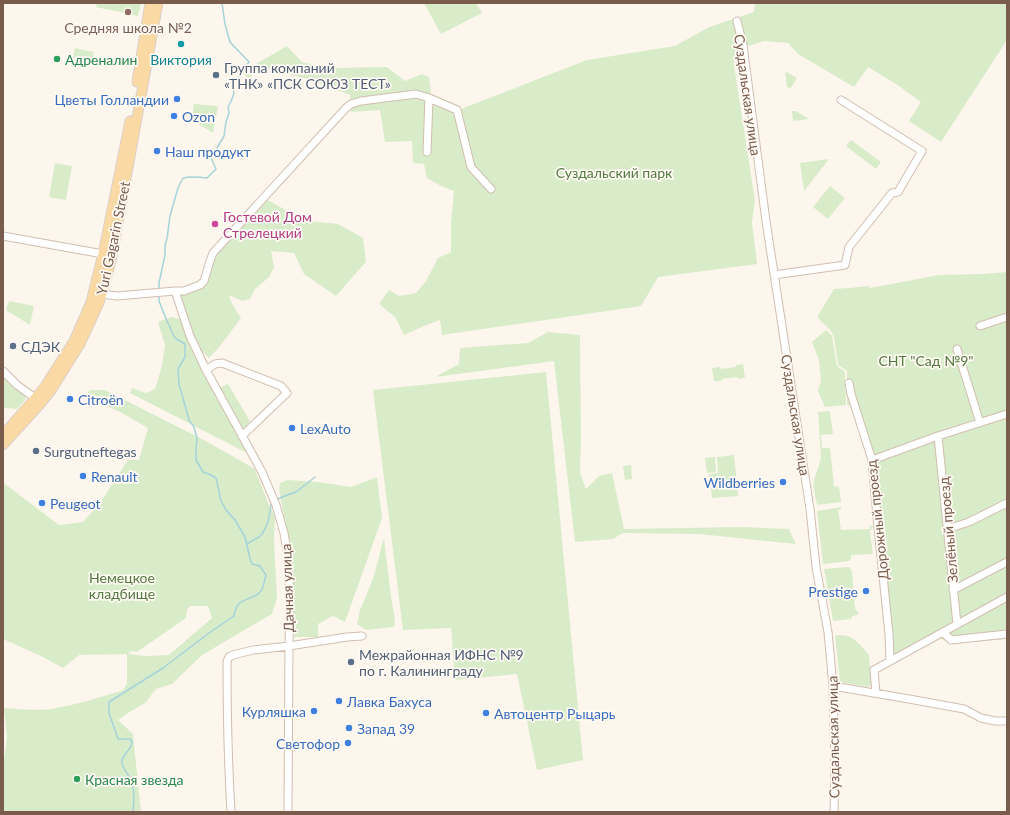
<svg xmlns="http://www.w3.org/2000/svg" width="1010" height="815" font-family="Lato,sans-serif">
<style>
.green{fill:#d8ecc9;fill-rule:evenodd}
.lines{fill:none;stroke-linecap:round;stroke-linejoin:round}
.stream{stroke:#a5d3da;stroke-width:1.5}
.minor-casing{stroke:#d1beb0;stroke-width:9}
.major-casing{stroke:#dad1cd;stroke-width:11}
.minor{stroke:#fff;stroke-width:7}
.major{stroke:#fbd9a5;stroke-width:9}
.education-dot{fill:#8d6e63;stroke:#fffaf3;stroke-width:1.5}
.culture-dot{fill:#0f9aa8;stroke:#fffaf3;stroke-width:1.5}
.leisure-dot{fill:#2e9e5b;stroke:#fffaf3;stroke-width:1.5}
.service-dot{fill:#5c6f8a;stroke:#fffaf3;stroke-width:1.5}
.shop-dot{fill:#3f7fe0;stroke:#fffaf3;stroke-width:1.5}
.hotel-dot{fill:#d1479c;stroke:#fffaf3;stroke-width:1.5}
.labels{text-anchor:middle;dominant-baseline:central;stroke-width:3.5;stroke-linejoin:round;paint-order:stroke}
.education-label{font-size:14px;fill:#785e54;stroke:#fffaf3}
.leisure-label{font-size:14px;fill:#27864d;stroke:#fffaf3;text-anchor:start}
.culture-label{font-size:14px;fill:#0d838f;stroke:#fffaf3}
.service-label{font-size:14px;fill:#4e5e75;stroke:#fffaf3;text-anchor:start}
.street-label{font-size:14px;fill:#7a5c4d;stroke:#fffaf3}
.shop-label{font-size:14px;fill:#366cbe;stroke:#fffaf3;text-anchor:start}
.park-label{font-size:14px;fill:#537a41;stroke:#fffaf3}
.hotel-label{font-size:14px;fill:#b23c85;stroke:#fffaf3;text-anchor:start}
</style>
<rect width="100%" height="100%" fill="#fdf6ec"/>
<path class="green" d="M97,3H141L138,16L96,7Z
M424,3H476L482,13L441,34Z
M755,3H1007V40L941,142L909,121L921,102L896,84L868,67L854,87L798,54L788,43L764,41L735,50L734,65L755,201L752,222L757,264L658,277L641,306L442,335L440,320L424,326L404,335L395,317L379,304L389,290L399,296L416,293L426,281L438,258L451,252V223L454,191L441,186L427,178L424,164L413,163L412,141L385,142L380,110L351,112L350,95L311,80L266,68L256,70L249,79L239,69L256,64L287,46L302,62L331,68L387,67L405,81L422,74L429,77L431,94L460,106L461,109L587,60L675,46L709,27L754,12Z
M75,48L94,52L92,61L73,58Z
M785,71L797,78L790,89L787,87Z
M194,104L218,106L213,133L192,120Z
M792,111H796L809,119L793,121Z
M851,140L881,162L876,169L846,146Z
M829,159L804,191L800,163Z
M55,163L72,166L66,200L49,197Z
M830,186L845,198L828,219L813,207Z
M268,200L280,207L308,221L338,224L363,238L366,262L336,296L304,274L294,253L271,251L274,267L269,277L255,289L250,299L242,301L229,295L231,302L241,318L220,346L209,358L201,351L193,334L186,337L193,350L200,361L206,377L214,390L228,384L250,421L239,438L247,453L130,393L132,388L146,393L155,389L162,366L165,345L158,322L172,317L180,319L186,336L193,334L186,314L181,295L205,287L215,256Z
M1007,272V639L950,644L940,638L892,658L868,445L857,411L847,404V371L838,365L834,337L831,331L817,317L834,289L849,288L869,286V288H870L939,275L984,274Z
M9,301L34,306L30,325L6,310Z
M826,330L832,336L837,366L845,372L846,405L825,407L818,391L821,381L819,360L812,342Z
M548,332L580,335L581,440L580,473L586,489L599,476L612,473L624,529L741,527L789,529L796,544L699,534L623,533L613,539L575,542L554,361L435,377L459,364L460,348L528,343Z
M743,364L745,378L738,379L737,377L722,379V381H714L712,368L720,367L721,369L736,367V365Z
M3,370L26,393L25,400L17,409L4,408L3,407Z
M546,372L583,760L537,770L517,674L455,680L451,628L403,630L373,390Z
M90,390H105L204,440L255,469L268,503L275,516L274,540H289L279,491L280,483L288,480L318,482L351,487L377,477L382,518L345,622L333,616L318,624V637H294L292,575L289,541L274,540L277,598L272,614L202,655L172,684L156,689L145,703L128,713L118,720L133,734L141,812H3V768L7,737L4,708C20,709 36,711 51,709C75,705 99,698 123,690L127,684V654L79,655L63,668L43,657L3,639V484H5L59,525L83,522L100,503L128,460H139L148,428L122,413L85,396ZM190,606H208L212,618L169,655L146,656L128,654L131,651L137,652L186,618L187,610Z
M830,411L833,434L821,435L822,448H830L834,486L839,487L841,502L817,505L813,484L821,458L818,412Z
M734,455L737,484L711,487L709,474L718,473L717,457Z
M715,457L716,472L707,473L705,458Z
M631,465L632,479L625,480L623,466Z
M737,485L738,496L712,498L711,488Z
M841,507V509L838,510L841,530L870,529V526H874L870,531L873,554L851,555V559L849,561L823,564L817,511Z
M384,539L392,604L395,618L394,627L366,630L357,624L360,610L373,579L379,557L382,544Z
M849,567L852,571L855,609L859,613L857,615L852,616L851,619L833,621L824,569Z
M839,635C852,634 861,645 869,655L872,685L868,687L840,682L835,636Z"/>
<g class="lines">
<path class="stream" d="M159,291V283L165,255V245L167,239L170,216L178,188L183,178C191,176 199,177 207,178L216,169L211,158L224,136L226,122L229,113L228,107C234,96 235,94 233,80L239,77L249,62L230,42L225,24L222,3
M276,500L282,497L296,492L315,477
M247,544C251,541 255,539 259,537C268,530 270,514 271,504L273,502
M133,812C134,801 135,788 130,778C127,773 121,766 122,761C123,753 132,750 132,742L130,739H118L109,713V702L163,668L209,633L234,616C237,595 251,603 261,591C264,587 264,580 266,575L260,566L252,564L250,559L245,537L235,520L226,510L221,501L216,478L209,474L203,472L196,460V449L197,438L194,427L189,420L179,384L178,369L185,357V344L175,338L167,321L159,301V295"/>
<defs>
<path id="minor" d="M737,21L743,45L766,221L810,509L816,567L828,632L833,686L835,764L834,812
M429,98L457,110L471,167L491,189
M3,236L103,254
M774,275L845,265L849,247L892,193L898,192L922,151L841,100
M175,291L190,336L206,370L262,472L276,505L284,533L288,557L290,601L289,646L288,812
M98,293L102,294L117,296L175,291H184L200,285L204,281L210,261L213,253L346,108L351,104L361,101L416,94L429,98L427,152
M980,326L1007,317
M957,349L980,423
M206,370L215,364L222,363L281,386L287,393L242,436
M3,371L17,385L39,401
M849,383L851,394L872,460L878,528L889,634L890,661
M938,436L957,624
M872,460L938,436L1007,414
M947,529L969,522L1007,503
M953,590L1007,562
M943,632L951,640L1007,634
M833,686L909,699L964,709L981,718L995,721H1007
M876,693L874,670L1007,597
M231,812C228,762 227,712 227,662L228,659L229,657L233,655L253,650L289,646L347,637L362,636"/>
<path id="major" d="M137,82L150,3
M3,435L44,388L74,341L91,302L103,254L130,121
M3,445L41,403L50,392L80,344L98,305L102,294L111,261L158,3"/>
</defs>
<use href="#minor" class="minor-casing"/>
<use href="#major" class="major-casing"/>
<use href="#minor" class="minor"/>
<use href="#major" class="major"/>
</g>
<circle class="education-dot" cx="128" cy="12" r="4"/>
<circle class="culture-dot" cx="181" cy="44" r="4"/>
<g class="leisure-dot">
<circle cx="57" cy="59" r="4"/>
<circle cx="77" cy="779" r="4"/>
</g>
<g class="service-dot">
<circle cx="216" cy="75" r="4"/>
<circle cx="13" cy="346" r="4"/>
<circle cx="36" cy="451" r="4"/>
<circle cx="351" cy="662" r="4"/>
</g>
<g class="shop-dot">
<circle cx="177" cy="99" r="4"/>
<circle cx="174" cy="116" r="4"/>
<circle cx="157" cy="151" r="4"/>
<circle cx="70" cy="399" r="4"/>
<circle cx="292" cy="428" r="4"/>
<circle cx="83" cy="476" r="4"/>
<circle cx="783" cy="482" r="4"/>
<circle cx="42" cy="503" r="4"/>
<circle cx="866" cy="591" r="4"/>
<circle cx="339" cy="701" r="4"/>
<circle cx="314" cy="711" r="4"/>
<circle cx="486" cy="713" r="4"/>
<circle cx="349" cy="728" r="4"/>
<circle cx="348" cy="743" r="4"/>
</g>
<circle class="hotel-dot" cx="215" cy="224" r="4"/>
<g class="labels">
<g class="education-label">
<text x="128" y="27">Средняя школа №2</text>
</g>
<g class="leisure-label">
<text x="65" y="59">Адреналин</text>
<text x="85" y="779">Красная звезда</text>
</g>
<g class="culture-label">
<text x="181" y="59">Виктория</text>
</g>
<g class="service-label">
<text x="224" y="67">Группа компаний<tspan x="224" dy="16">«ТНК» «ПСК СОЮЗ ТЕСТ»</tspan></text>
<text x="21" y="346">СДЭК</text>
<text x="44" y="451">Surgutneftegas</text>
<text x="359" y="654">Межрайонная ИФНС №9<tspan x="359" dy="16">по г. Калининграду</tspan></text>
</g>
<g class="street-label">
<text transform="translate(748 95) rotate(82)">Суздальская улица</text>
<text transform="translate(113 238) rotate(-78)">Yuri Gagarin Street</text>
<text transform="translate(796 415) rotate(81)">Суздальская улица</text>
<text transform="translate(877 520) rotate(-96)">Дорожный проезд</text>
<text transform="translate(948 530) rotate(-95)">Зелёный проезд</text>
<text transform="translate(287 588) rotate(-92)">Дачная улица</text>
<text transform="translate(833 737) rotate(-91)">Суздальская улица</text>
</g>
<g class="shop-label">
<text x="169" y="99" text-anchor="end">Цветы Голландии</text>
<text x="182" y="116">Ozon</text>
<text x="165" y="151">Наш продукт</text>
<text x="78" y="399">Citroën</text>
<text x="300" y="428">LexAuto</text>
<text x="91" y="476">Renault</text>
<text x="775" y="482" text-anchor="end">Wildberries</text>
<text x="50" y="503">Peugeot</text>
<text x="858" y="591" text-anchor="end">Prestige</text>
<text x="347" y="701">Лавка Бахуса</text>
<text x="306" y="711" text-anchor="end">Курляшка</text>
<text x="494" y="713">Автоцентр Рыцарь</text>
<text x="357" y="728">Запад 39</text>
<text x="340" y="743" text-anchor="end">Светофор</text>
</g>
<g class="park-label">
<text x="614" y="172">Суздальский парк</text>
<text x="926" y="360">СНТ "Сад №9"</text>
<text x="122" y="577">Немецкое<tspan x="122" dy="16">кладбище</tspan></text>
</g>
<g class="hotel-label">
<text x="223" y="216">Гостевой Дом<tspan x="223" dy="16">Стрелецкий</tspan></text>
</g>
</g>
<rect width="1010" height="815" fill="none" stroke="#7a5c4d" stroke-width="8"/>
</svg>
